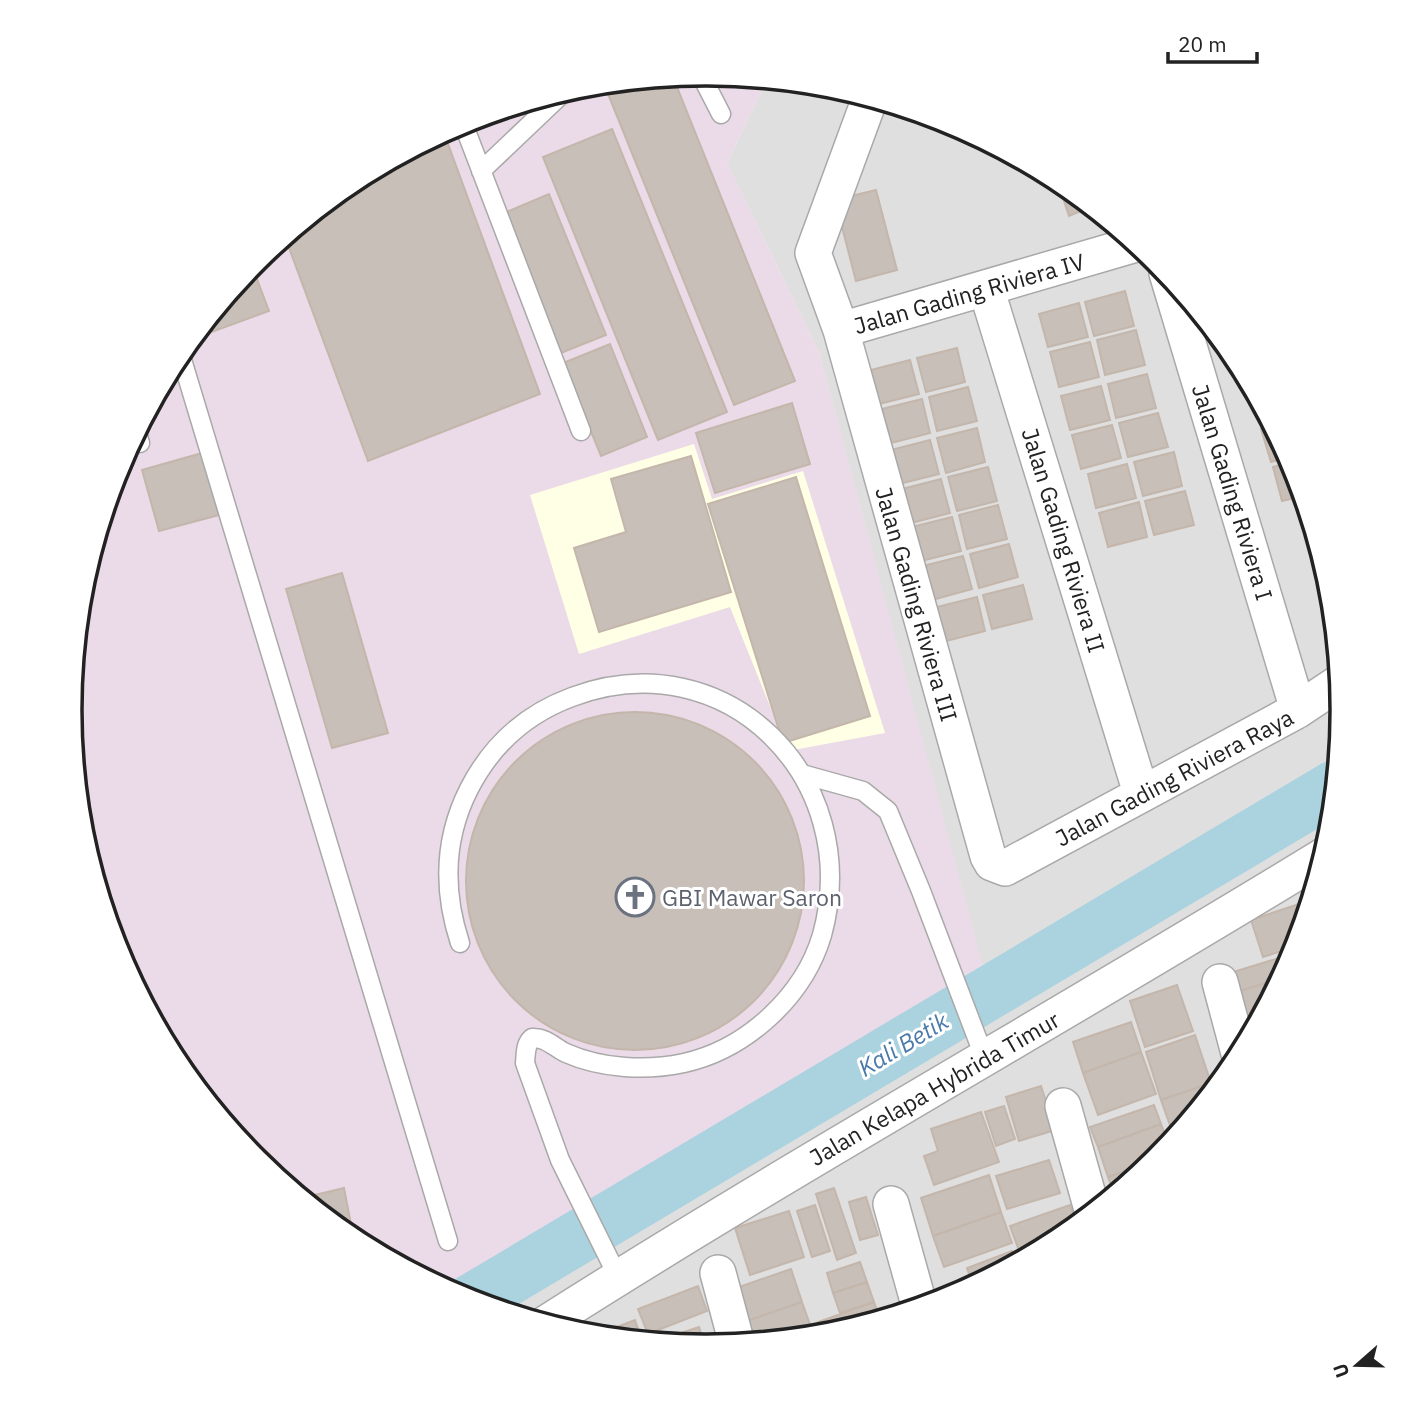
<svg xmlns="http://www.w3.org/2000/svg" width="1413" height="1421" font-family="'IBM Plex Sans',sans-serif">
<style>
.residential{fill:#e0dfdf}
.industrial{fill:#ebdbe8}
.education{fill:#ffffe5}
.lines{fill:none;stroke-linecap:round;stroke-linejoin:round}
.river{stroke:#aad3df;stroke-width:54}
.building{fill:#c7bfb8;stroke:#c4b6ab;stroke-width:2}
.service-casing{stroke:#a9a9a9;stroke-width:21}
.minor-casing{stroke:#a9a9a9;stroke-width:38}
.service{stroke:#fff;stroke-width:18}
.minor{stroke:#fff;stroke-width:35}
.labels{text-anchor:middle;dominant-baseline:central;stroke-width:6;stroke-linejoin:round;paint-order:stroke}
.street-label{font-size:23px;fill:#222;stroke:#fff}
.worship-label{font-size:23px;fill:#5b616d;stroke:#fff;text-anchor:start}
.water-label{font-size:24px;font-style:italic;fill:#4a7aab;stroke:#fff}
.rim{fill:none;stroke:#222;stroke-width:3.5}
</style>
<rect width="100%" height="100%" fill="#f2efe9"/>
<path class="residential" d="M767,80L831,86L950,123L1060,181L1157,261L1236,357L1295,467L1331,587L1343,711L1331,835L1294,954L1236,1064L1156,1161L1060,1240L950,1299L830,1335L706,1347L582,1335L460,1297L983,970L819,352L727,163Z"/>
<path class="industrial" d="M707,74L767,80L727,163L819,352L984,970L460,1297L353,1240L256,1160L177,1064L118,954L82,834L70,711L82,586L119,467L177,357L257,260L353,181L463,122L583,86Z"/>
<path class="education" d="M694,444L712,499L803,471L885,733L788,751L730,607L579,654L530,495Z"/>
<g class="lines">
<path class="river" d="M471,1301L1335,787"/>
</g>
<path class="building" d="M673,77L795,381L734,405L604,84Z
M612,129L727,412L658,440L543,157Z
M444,133L540,394L368,461L285,237L353,181Z
M1064,185L1083,200L1086,209L1069,216L1059,186Z
M876,190L897,270L856,281L835,200Z
M549,194L606,335L561,353L504,213Z
M252,266L269,311L195,338L194,336Z
M1125,291L1134,326L1094,336L1085,302Z
M1079,303L1088,337L1048,347L1039,314Z
M1136,330L1145,365L1105,375L1097,340Z
M1090,342L1099,377L1059,387L1050,352Z
M610,344L647,437L601,456L563,363Z
M957,348L965,382L926,392L917,358Z
M910,360L919,394L879,404L871,370Z
M1147,374L1156,408L1116,418L1108,384Z
M1101,386L1110,420L1070,430L1061,396Z
M1251,386L1268,417L1260,419Z
M968,387L977,421L937,431L929,397Z
M922,399L930,433L891,443L882,409Z
M792,403L810,464L715,493L696,433Z
M1158,413L1168,447L1128,457L1119,423Z
M1112,425L1121,458L1081,469L1072,435Z
M1273,426L1289,457L1271,462L1261,429Z
M977,428L985,462L946,473L937,438Z
M930,440L939,474L899,484L891,450Z
M1174,452L1182,486L1143,496L1134,462Z
M202,453L219,515L159,531L142,470Z
M691,456L731,592L599,632L574,548L626,532L611,479Z
M1292,462L1303,496L1282,501L1273,467Z
M1127,464L1136,498L1096,508L1088,474Z
M988,467L997,501L957,511L948,477Z
M796,477L870,716L783,743L708,504Z
M941,479L950,513L911,523L902,489Z
M1185,491L1194,525L1154,535L1145,501Z
M1139,502L1147,537L1108,547L1099,513Z
M998,505L1007,539L967,549L959,515Z
M952,517L961,551L921,561L912,527Z
M1009,544L1018,577L979,588L970,554Z
M963,556L972,589L932,600L923,566Z
M342,573L388,733L332,748L286,589Z
M1023,585L1032,619L992,629L983,595Z
M977,597L985,631L946,641L937,607Z
M466 881a169 169 0 1 1 338 0a169 169 0 1 1-338 0Z
M1311,900L1297,946L1263,957L1251,920Z
M1295,953L1282,978L1234,993L1227,974Z
M1282,978L1260,1019L1243,1024L1234,993Z
M1177,985L1193,1031L1145,1047L1130,1001Z
M1131,1022L1141,1052L1083,1073L1073,1042Z
M1195,1035L1211,1083L1161,1100L1146,1052Z
M1141,1052L1156,1094L1098,1115L1083,1073Z
M1211,1083L1214,1091L1187,1123L1171,1128L1161,1100Z
M1041,1086L1055,1130L1019,1141L1006,1097Z
M1154,1105L1161,1124L1098,1147L1090,1127Z
M1004,1106L1015,1139L996,1146L985,1112Z
M981,1112L999,1162L934,1185L924,1156L938,1151L931,1129Z
M1187,1123L1175,1139L1171,1128Z
M1161,1124L1169,1146L1157,1160L1108,1177L1098,1147Z
M1049,1160L1060,1193L1007,1209L996,1176Z
M1157,1160L1156,1161L1115,1195L1108,1177Z
M989,1175L1001,1212L933,1236L921,1198Z
M344,1188L354,1240L302,1198Z
M834,1188L856,1253L837,1260L816,1194Z
M866,1197L878,1235L860,1240L849,1202Z
M815,1205L830,1251L812,1257L797,1211Z
M1070,1205L1077,1226L1049,1246L1021,1256L1010,1226Z
M789,1211L804,1257L750,1275L735,1228Z
M1001,1212L1012,1243L944,1267L933,1236Z
M1012,1251L1017,1263L973,1286L967,1268Z
M860,1262L867,1282L833,1293L827,1273Z
M791,1269L802,1302L744,1322L733,1289Z
M867,1282L874,1302L840,1313L833,1293Z
M698,1286L707,1311L648,1334L638,1309Z
M802,1302L814,1336L751,1343L744,1322Z
M874,1302L880,1318L823,1336L818,1322Z
M635,1320L642,1341L593,1336Z
M699,1327L705,1347L654,1342Z"/>
<g class="lines">
<defs>
<path id="service" d="M701,75L721,114
M463,123L581,431
M481,171L563,93
M180,353L448,1241
M137,433L140,443
M802,774L863,791L888,811L921,891L985,1059
M460,943C443,891 444,838 469,789C491,746 526,714 572,697C726,639 865,779 822,935C804,996 747,1049 684,1063C647,1071 602,1069 566,1053C555,1048 546,1037 532,1038C525,1044 526,1054 525,1063L560,1160L618,1277"/>
<path id="minor" d="M870,98L813,253L841,330L988,856L992,863L1005,868L1298,710L1340,682
M1167,273L1298,710
M986,288L1141,793
M841,330L1136,244
M1220,982L1240,1057
M1063,1106L1093,1213
M891,1204L920,1308
M718,1273L737,1344
M545,1324C801,1161 1066,1014 1325,855"/>
</defs>
<use href="#service" class="service-casing"/>
<use href="#minor" class="minor-casing"/>
<use href="#service" class="service"/>
<use href="#minor" class="minor"/>
</g>
<defs>
<symbol id="church-ring" viewBox="-11 -11 22 22"><circle r="9.5" fill="#fff" stroke="#6b7280" stroke-width="1.5"/><path d="M-1.2-6h2.4v3.5h3.3v2.4h-3.3V6h-2.4V-.1h-3.3v-2.4h3.3Z" fill="#6b7280"/></symbol>
</defs>
<g fill-rule="evenodd">
<use href="#church-ring" x="613" y="875" width="44" height="44"/>
</g>
<g class="labels">
<g class="street-label">
<text transform="translate(969 293) rotate(-16)">Jalan Gading Riviera IV</text>
<text transform="translate(1233 492) rotate(73)">Jalan Gading Riviera I</text>
<text transform="translate(1064 540) rotate(73)">Jalan Gading Riviera II</text>
<text transform="translate(917 604) rotate(74)">Jalan Gading Riviera III</text>
<text transform="translate(1174 777) rotate(-28)">Jalan Gading Riviera Raya</text>
<text transform="translate(934 1088) rotate(-30)">Jalan Kelapa Hybrida Timur</text>
</g>
<g class="worship-label">
<text x="662" y="897">GBI Mawar Saron</text>
</g>
<g class="water-label">
<text transform="translate(903 1044) rotate(-31)">Kali Betik</text>
</g>
</g>
<path d="M0 0H1413V1421H0ZM82 710a624 624 0 1 1 1248 0a624 624 0 1 1-1248 0Z" fill="#fff" fill-rule="evenodd"/>
<path class="rim" d="M82 710a624 624 0 1 1 1248 0a624 624 0 1 1-1248 0Z"/>
<g transform="translate(1357 1365) rotate(250)" stroke="#ffffff" stroke-width="5" paint-order="stroke">
<path d="M0-5L12 26L0 18L-12 26Z" fill="#222222"/>
<text y="-10" font-size="19" font-weight="bold" text-anchor="middle" fill="#222222">U</text>
</g>
<path d="M1168 52v10h89v-10" fill="none" stroke="#222222" stroke-width="3.5"/>
<text x="1178" y="52" font-size="21" fill="#222222" stroke="#ffffff" stroke-width="5" paint-order="stroke">20 m</text>
</svg>
